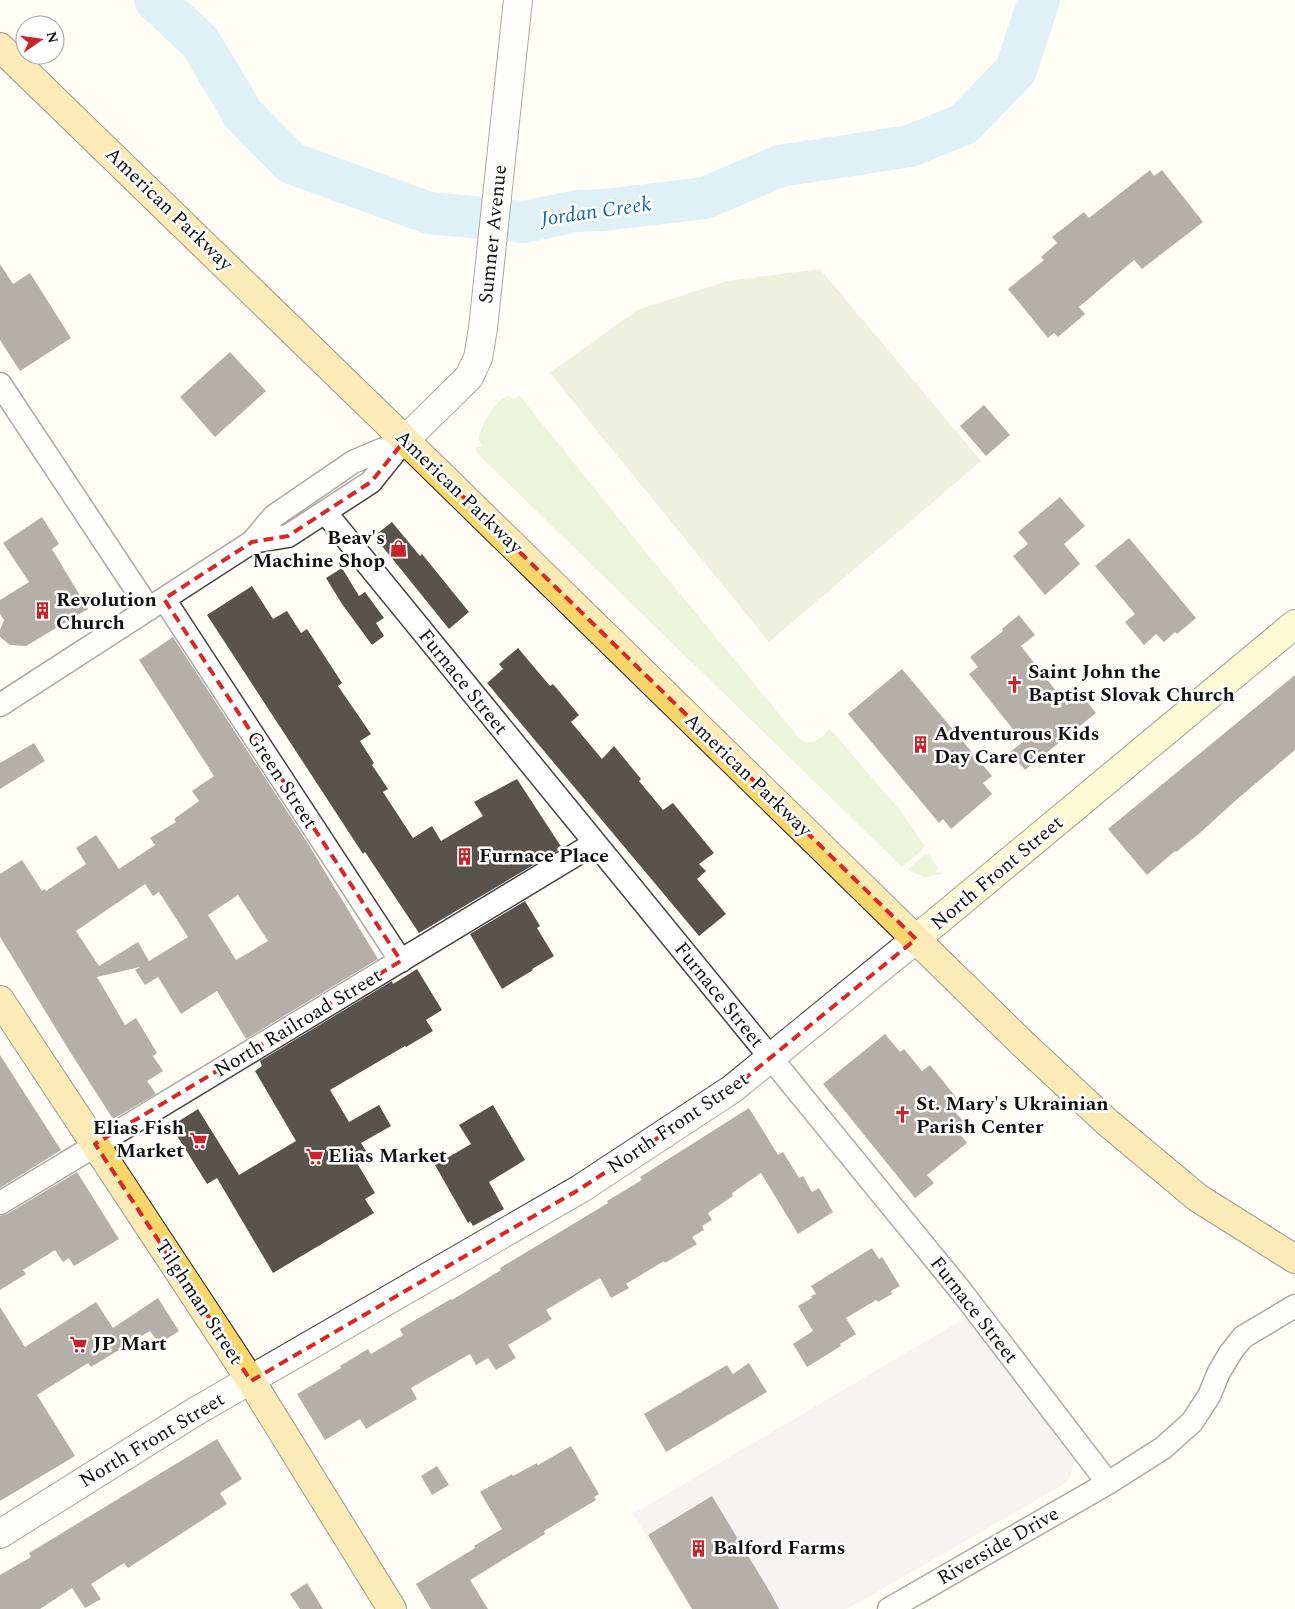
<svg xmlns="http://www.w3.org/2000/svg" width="1295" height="1609" font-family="Spectral,serif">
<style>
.industrial{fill:#eee6ef}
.green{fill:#d5ebbd}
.cemetery{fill:#d9e3c4}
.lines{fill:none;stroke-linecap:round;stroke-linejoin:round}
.river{stroke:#b9e0f7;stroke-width:42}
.building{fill:#5a524d;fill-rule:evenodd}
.minor-casing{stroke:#444;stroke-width:25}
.tertiary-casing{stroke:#444;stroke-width:30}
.secondary-casing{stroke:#333;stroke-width:30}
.primary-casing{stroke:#222;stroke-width:30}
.minor{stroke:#fff;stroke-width:22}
.tertiary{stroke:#fff;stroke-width:28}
.secondary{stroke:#fff6b0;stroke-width:28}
.primary{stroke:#f9d66b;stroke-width:28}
.marked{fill:none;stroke:#d62828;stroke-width:4;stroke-dasharray:10 6;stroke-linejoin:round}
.labels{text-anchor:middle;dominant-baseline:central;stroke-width:5;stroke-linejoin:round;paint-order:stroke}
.street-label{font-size:20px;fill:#111;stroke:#fff}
.poi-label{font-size:20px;font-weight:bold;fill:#111;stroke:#fff;text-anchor:start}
.water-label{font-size:21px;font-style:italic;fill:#1768a6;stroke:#fff}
</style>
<rect width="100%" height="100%" fill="#fffdf5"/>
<path class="industrial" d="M967,1317L1073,1459V1467L1069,1479L1061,1486L847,1609H691L633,1514Z"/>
<path class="green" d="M519,395L648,555L799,738C811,748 821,738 830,729L899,809L925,846L921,851L902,867L477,453L475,448L482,446C481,443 479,441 479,438C480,426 496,401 507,396L515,399Z
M926,854H929L938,868L936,870L937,873L940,871L942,874L925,877L907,870Z"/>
<path class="cemetery" d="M820,269L981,461L769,642L550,373L637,310L727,281Z"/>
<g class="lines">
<path class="river" d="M155,0L200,42L243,114L291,163L429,213L524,222L577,211L604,210L705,198L780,166L910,146L964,124L1016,70L1039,0"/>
</g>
<path class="building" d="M1150,170L1154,176L1162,170L1203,222L1142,269L1134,260L1079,307L1085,314L1058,337L1054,333L1048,338L1008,289L1044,260L1041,257L1057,243L1052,237L1084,212L1089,218Z
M0,264L13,284L30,273L71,338L20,371L0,340Z
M230,352L266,391L215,437L180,397Z
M984,405L1010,435L986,456L960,426Z
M1060,497L1085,526L1064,544L1080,564L1045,595L1013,556L1028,544L1018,532Z
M42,517L59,544L52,549L88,609L26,646L10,645L0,637V630L4,620L0,614V600L29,582L3,543Z
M392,522L420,556L422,554L469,612L449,629L374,536Z
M1129,538L1196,618L1177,634L1175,632L1164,642L1156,634L1144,645L1125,622L1135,614L1095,566Z
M342,568L359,596L365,592L384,618L376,623L384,636L372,645L342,604L326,578Z
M252,586L273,619L287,611L301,633L307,629L342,683L338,686L371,734L360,741L374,763L372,765L388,789L383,792L413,838L432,826L441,841L483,816L474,802L517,779L562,848L419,933L365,852L363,854L207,615Z
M1019,615L1035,635L1021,646L1067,705L1081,694L1096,713L1025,770L1010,752L1023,742L969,674L978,667L970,657L1003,631L1002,629Z
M173,637L307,842L378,959L246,1039L217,991L181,1014L158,977L145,985L135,970L140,967L97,977L125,1025L136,1018L157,1053L153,1056L163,1071L147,1081L156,1094L113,1119L72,1055L0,937V874L22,860L42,891L45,889L46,891L86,864L76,848L96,835L119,869L155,845L150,838L176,822L174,819L199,801L192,791L214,776L139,660ZM145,884L153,896L159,892L188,937L149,961L138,942L99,966L76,931ZM238,895L268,941L236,960L208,915Z
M518,648L550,686L553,684L579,715L571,722L602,759L614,746L641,779L639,781L663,810L673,803L714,853L699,864L706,871L697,879L726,914L699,936L487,683L503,669L499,664Z
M902,669L992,776L983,783L992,794L951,829L943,819L939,823L848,714Z
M1295,675V750L1235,801L1200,833L1176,852L1175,851L1147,875L1108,829Z
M34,743L45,761L0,789V763Z
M525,901L540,926L537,928L554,956L532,969L533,970L502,989L470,934Z
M417,969L442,1010L426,1020L433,1031L406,1047L405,1046L330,1090L349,1122L379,1105L391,1126L361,1143L366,1151L354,1158L375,1193L365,1199L374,1213L273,1273L217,1178L207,1184L171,1126L198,1109L239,1175L296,1141L255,1071L262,1066L260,1061L392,981L393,984Z
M885,1034L900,1052L904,1049L922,1071L930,1065L959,1101L951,1107L964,1122L956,1129L967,1143L927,1175L934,1183L915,1198L823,1084Z
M0,1055L61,1150L0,1188Z
M493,1105L525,1160L489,1182L504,1209L473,1226L470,1221L468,1223L435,1165L471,1144L459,1125Z
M749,1108L778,1155L783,1152L799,1178L803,1176L812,1192L819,1188L833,1212L798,1234L761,1173L732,1193L733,1196L708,1213L712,1220L702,1226L704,1230L692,1237L697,1244L665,1263L664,1261L626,1284L629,1288L611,1298L600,1278L546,1310L552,1319L508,1345L516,1358L496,1370L488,1358L476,1365L470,1354L411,1388L417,1399L366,1429L360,1419L325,1440L297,1394L341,1368L340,1366L368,1349L371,1354L403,1335L400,1329L451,1299L452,1300L501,1270L500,1268L608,1203L607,1201L642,1180L640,1177Z
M77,1172L119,1239L74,1266L69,1258L63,1262L55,1250L23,1270L26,1274L0,1290V1216L7,1214Z
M872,1248L879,1259L882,1257L900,1286L891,1291L892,1294L878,1302L876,1300L846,1318L856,1334L840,1344L841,1346L807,1367L793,1344L813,1331L798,1306L812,1298L811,1296L816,1294L811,1286Z
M158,1298L179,1331L159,1344L150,1331L91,1367L88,1363L37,1395L75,1456L0,1501V1307L25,1347L96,1302L113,1328Z
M749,1363L767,1392L666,1452L644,1414L727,1365L733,1374Z
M217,1439L242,1479L220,1493L227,1504L128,1568L124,1563L91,1584L101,1599L85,1608L72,1588L40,1609H0V1575L31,1557L29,1553Z
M571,1446L599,1494L594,1497L596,1500L544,1531L545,1534L470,1580L488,1609H431L416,1584L475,1548L474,1546L502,1529L480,1492L512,1474L513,1476L537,1463L538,1465Z
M437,1466L449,1485L432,1495L421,1476Z
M712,1496L770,1592L779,1609H692L648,1535Z
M307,1583L323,1609H300L290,1594Z"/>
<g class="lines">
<defs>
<path id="minor" d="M0,384L149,609
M325,512L961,1291L1108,1483
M252,542L288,536L371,482L403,442
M164,599L401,961
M0,705L252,542L274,516L353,462L405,440
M0,1203L595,843
M889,1609L1108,1483L1163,1448L1192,1422L1209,1396L1219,1372L1231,1352L1243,1337L1295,1306"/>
<path id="tertiary" d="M405,440L469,377L478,358L483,328L518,0
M0,1534L193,1413L580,1189L732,1089L916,939"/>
<path id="secondary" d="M916,939L1295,624"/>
<path id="primary" d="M0,47L405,440L1023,1044L1107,1122L1198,1198L1295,1259
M0,1000L251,1381L392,1609"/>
</defs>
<use href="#minor" class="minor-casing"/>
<use href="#tertiary" class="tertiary-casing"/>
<use href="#secondary" class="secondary-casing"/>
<use href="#primary" class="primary-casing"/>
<use href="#minor" class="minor"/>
<use href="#tertiary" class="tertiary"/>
<use href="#secondary" class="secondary"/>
<use href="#primary" class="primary"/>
</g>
<path d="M0 0H1295V1609H0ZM405,440L916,939L732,1089L580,1189L251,1381L95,1144L401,961L164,599L252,542L288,536L371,482Z" fill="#fffdf5" fill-opacity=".55" fill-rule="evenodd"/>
<path class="marked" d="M405,440L916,939L732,1089L580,1189L251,1381L95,1144L401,961L164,599L252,542L288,536L371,482Z"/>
<defs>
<symbol id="shop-bare" viewBox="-9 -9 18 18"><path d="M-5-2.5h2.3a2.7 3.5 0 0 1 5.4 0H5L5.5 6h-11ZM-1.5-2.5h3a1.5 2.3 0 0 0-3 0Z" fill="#c4262e" stroke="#fff" stroke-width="2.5" paint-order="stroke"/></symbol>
<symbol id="building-bare" viewBox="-9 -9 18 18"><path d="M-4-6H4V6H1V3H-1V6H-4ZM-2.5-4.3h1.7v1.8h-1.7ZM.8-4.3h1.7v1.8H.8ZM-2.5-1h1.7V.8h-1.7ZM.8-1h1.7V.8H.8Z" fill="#c4262e" stroke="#fff" stroke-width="2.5" paint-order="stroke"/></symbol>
<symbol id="church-bare" viewBox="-9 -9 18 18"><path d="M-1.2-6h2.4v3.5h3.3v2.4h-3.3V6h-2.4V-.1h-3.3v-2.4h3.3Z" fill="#c4262e" stroke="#fff" stroke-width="2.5" paint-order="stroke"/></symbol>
<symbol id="supermarket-bare" viewBox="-9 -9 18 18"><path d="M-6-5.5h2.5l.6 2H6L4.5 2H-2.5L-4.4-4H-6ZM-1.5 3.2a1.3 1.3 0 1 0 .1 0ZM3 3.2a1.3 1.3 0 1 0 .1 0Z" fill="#c4262e" stroke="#fff" stroke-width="2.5" paint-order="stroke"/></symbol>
</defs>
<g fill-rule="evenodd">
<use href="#shop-bare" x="386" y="536" width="25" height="25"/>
<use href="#building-bare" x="30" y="598" width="25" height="25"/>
<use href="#church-bare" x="1002" y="672" width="25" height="25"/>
<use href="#building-bare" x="908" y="732" width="25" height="25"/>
<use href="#building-bare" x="452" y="844" width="25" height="25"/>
<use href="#church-bare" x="890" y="1102" width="25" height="25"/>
<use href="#supermarket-bare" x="186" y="1128" width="25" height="25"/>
<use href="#supermarket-bare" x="302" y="1144" width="25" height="25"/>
<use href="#supermarket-bare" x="66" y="1332" width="25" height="25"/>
<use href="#building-bare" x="686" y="1536" width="25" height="25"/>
</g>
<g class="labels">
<g class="street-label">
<text transform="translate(169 209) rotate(44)">American Parkway</text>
<text transform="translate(493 234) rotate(-84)">Sumner Avenue</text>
<text transform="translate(459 492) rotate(44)">American Parkway</text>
<text transform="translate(463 682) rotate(51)">Furnace Street</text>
<text transform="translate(748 775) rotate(44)">American Parkway</text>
<text transform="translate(282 780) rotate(57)">Green Street</text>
<text transform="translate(997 873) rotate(-40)">North Front Street</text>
<text transform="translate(719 995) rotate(51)">Furnace Street</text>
<text transform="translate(298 1023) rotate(-31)">North Railroad Street</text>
<text transform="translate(678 1123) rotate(-34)">North Front Street</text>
<text transform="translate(199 1302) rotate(57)">Tilghman Street</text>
<text transform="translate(974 1310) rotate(52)">Furnace Street</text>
<text transform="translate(152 1440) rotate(-31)">North Front Street</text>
<text transform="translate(998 1546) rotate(-30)">Riverside Drive</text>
</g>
<g class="poi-label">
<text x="385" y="538" text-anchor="end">Beav's<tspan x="385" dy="23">Machine Shop</tspan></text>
<text x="56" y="600">Revolution<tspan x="56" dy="23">Church</tspan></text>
<text x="1028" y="672">Saint John the<tspan x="1028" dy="23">Baptist Slovak Church</tspan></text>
<text x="934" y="734">Adventurous Kids<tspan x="934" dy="23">Day Care Center</tspan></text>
<text x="479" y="856">Furnace Place</text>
<text x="916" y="1104">St. Mary's Ukrainian<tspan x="916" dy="23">Parish Center</tspan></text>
<text x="184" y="1128" text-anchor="end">Elias Fish<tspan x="184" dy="23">Market</tspan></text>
<text x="328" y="1156">Elias Market</text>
<text x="93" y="1344">JP Mart</text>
<text x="713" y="1548">Balford Farms</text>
</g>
<g class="water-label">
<text transform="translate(596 212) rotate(-8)">Jordan Creek</text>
</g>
</g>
<g transform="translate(40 40) rotate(77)"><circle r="24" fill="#ffffff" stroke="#a0a0a0"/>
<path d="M0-4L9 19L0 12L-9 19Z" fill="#c4262e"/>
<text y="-8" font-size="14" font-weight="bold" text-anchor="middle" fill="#111111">N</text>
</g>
</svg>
